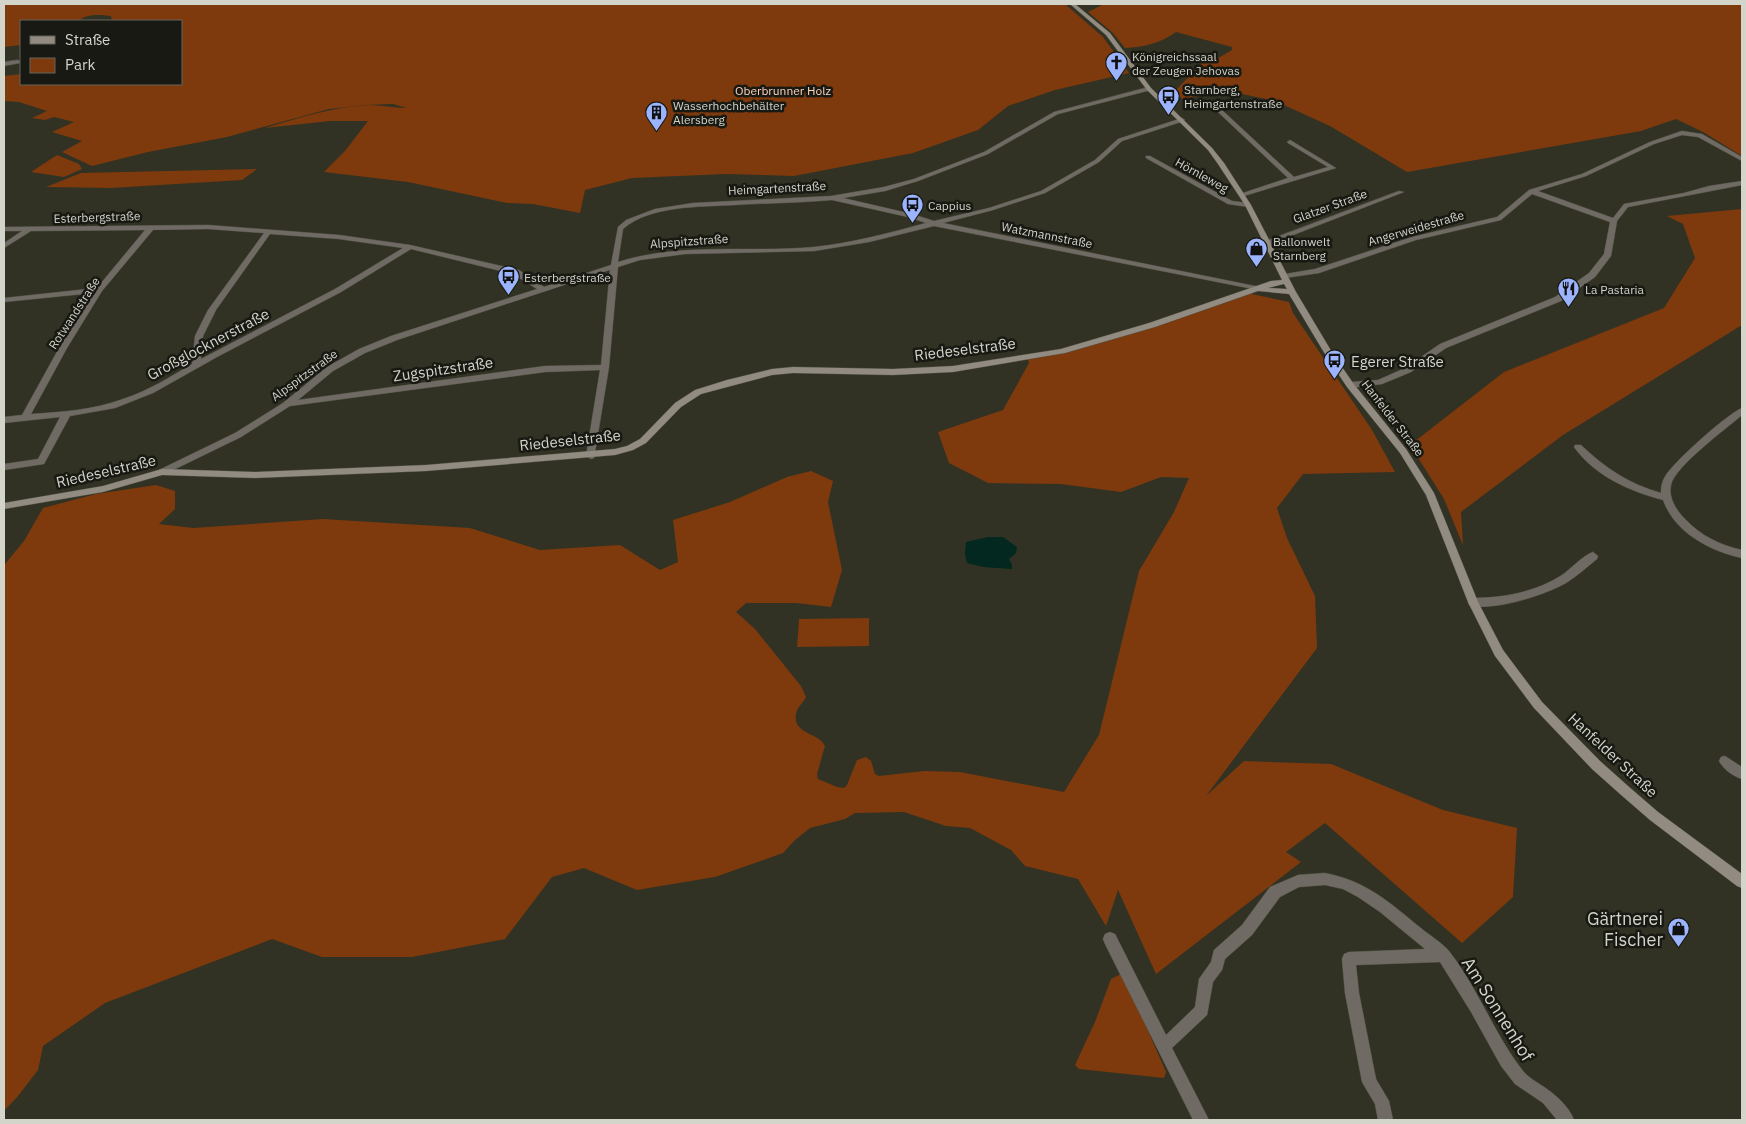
<svg xmlns="http://www.w3.org/2000/svg" width="1746" height="1124" font-family="'IBM Plex Sans',sans-serif">
<style>
.green{fill:#7e3a0d}
.water{fill:#02281f}
.lines{fill:none;stroke-linecap:round;stroke-linejoin:round}
.street-casing{stroke:#4e4f41;stroke-width:1}
.secondary-casing{stroke:#4e4f41;stroke-width:1}
.street{fill:#6f6b64;fill-rule:evenodd}
.secondary{fill:#928b81;fill-rule:evenodd}
.labels{text-anchor:middle;dominant-baseline:central;stroke-width:5;stroke-linejoin:round;paint-order:stroke}
.far-poi-label{font-size:12px;fill:#d3d4ca;stroke:#181912;text-anchor:start}
.far-park-label{font-size:12px;fill:#ffd4be;stroke:#181912}
.far-street-label{font-size:12px;fill:#d3d4ca;stroke:#181912}
.street-label{font-size:15px;fill:#d3d4ca;stroke:#181912}
.poi-label{font-size:15px;fill:#d3d4ca;stroke:#181912;text-anchor:start}
.near-poi-label{font-size:18px;fill:#d3d4ca;stroke:#181912;text-anchor:end}
.near-street-label{font-size:18px;fill:#d3d4ca;stroke:#181912}
</style>
<rect width="100%" height="100%" fill="#313223"/>
<path class="green" d="M4,4H1065L1103,37L1129,73L1055,90L1008,106L978,130L913,153L794,176L726,174L632,178L585,190L580,213L533,204L507,203L408,182L324,172L345,151L368,121H330L265,128C298,118 333,107 368,105C381,105 394,108 407,108L393,104L365,105L329,109L227,137L148,152L92,166L62,152L82,141L52,132L74,122L54,117L45,120L32,118L47,111L19,102L4,101V76L21,74V84H181V21H112L111,16C100,15 87,13 79,21H21V45L4,47Z
M1104,4H1742V156L1703,132L1676,119L1641,131L1407,172L1330,126L1275,101L1228,91L1182,99L1176,90L1200,65L1208,59L1215,60L1232,50V47L1176,32C1161,43 1144,47 1125,48L1113,33L1088,12Z
M57,155L79,164L82,169L64,177L31,172Z
M257,169L242,180L111,188L46,187L81,173Z
M1742,209V325L1563,435L1461,512L1463,545L1444,499L1410,445L1504,372L1664,308L1695,258L1683,224L1667,216Z
M1247,293L1289,302L1293,313L1372,430L1395,472L1303,474L1277,508L1287,538L1315,596L1317,648L1206,796L1244,761L1331,764L1443,810L1517,828L1513,897L1462,943L1325,823L1286,852L1301,862L1156,974L1118,890L1106,926L1078,879L1025,866L1011,850L970,828L946,826L904,812L855,813L845,819L810,828L795,840L783,853L715,877L637,890L584,868L552,877L505,939L412,957H322L272,939L105,1003L43,1046L38,1070L18,1096L4,1111V569L5,564L24,541L43,508L96,494L156,485L175,491V509L159,524L193,528L323,519L470,528L540,550L620,545L660,570L678,562L673,520L730,502L787,477L811,471L833,481L828,502L842,570L831,607L796,603H746L736,612L755,629L801,686L806,697C803,703 797,707 796,714C792,734 820,733 825,746L817,774L818,779L837,787L844,788L847,785L857,760L866,757L871,761L875,774L879,776L924,771L960,772L1064,792L1099,735L1139,571L1174,512L1189,478L1161,477L1121,492L1061,484L988,483L949,463L938,432L1003,410L1029,363L1027,357L1152,325Z
M869,618V646L797,647L799,619Z
M1123,973L1166,1072L1164,1078L1079,1069L1075,1065L1095,1022L1111,979Z"/>
<path class="water" d="M988,537H1003L1017,547L1016,553L1009,559L1012,565V569L983,567L967,563L965,554L966,542Z"/>
<g class="lines">
<defs>
<path id="street" d="M18,60L21,62L20,63L4,66V62Z
M1149,87L1151,88V90L1058,114L988,154L918,181L885,191L843,198L912,214L934,221L989,208L1041,191L1095,160L1118,139L1182,118L1185,120L1184,121L1122,141L1099,162L1045,193L993,210L943,223L1260,287H1263V291L934,226L869,242L814,251L685,254L640,260L618,267L609,367L594,458L591,459L586,456L600,370L545,372L290,406L241,437L165,474H159L157,472L159,470L235,433L283,403L327,367L359,349L391,336L537,289L513,274L411,249L341,292L217,357L153,393L115,408L70,416L44,464L4,470V464L38,459L60,417L4,423V417L22,415L59,348L93,293L4,302V298L97,288L145,230L31,231L4,248V243L22,231H4V227L208,225L339,235L410,245L519,270L544,287L611,265L618,227L626,220L655,209L693,203L831,196L884,187L914,179L984,152L1054,112ZM832,200L908,217L926,223C889,233 852,243 814,247C749,253 682,242 618,262L623,229C650,205 701,207 735,205C767,203 800,203 832,200ZM208,229L264,233L208,310L195,336L192,364C170,377 148,391 123,399C93,410 62,412 31,414L67,348L102,291L153,230ZM270,234L339,239L403,248L335,289L201,359L203,336L216,310ZM610,270L601,365L545,366L298,400L333,371L365,353L397,340Z
M1218,110H1222L1294,177L1328,167L1288,143L1287,142L1290,140L1336,168L1244,196H1240V194L1288,178L1218,112Z
M1682,131L1702,134L1742,157V161L1698,137L1682,135L1654,144L1586,176L1538,191L1613,218L1624,204L1684,193L1709,186L1742,181V185L1628,207L1617,221L1611,256L1595,277L1561,301L1446,348L1411,372L1382,384L1350,388L1346,385L1350,382L1378,380L1405,368L1440,344L1555,297L1589,273L1604,254L1610,222L1532,194L1501,220L1416,240L1319,273L1285,278L1281,276L1285,274L1315,269L1412,237L1497,217L1529,190L1582,174L1650,142Z
M1146,156H1150L1232,201L1248,203L1251,205L1248,207L1228,204L1146,158Z
M1399,191L1404,192L1270,244L1263,242Z
M1742,408V415C1726,429 1675,466 1671,485C1668,498 1677,511 1685,519C1701,536 1720,545 1742,550V558C1710,551 1675,533 1663,500C1629,491 1595,476 1574,447L1575,445H1581C1605,468 1629,484 1661,493C1661,486 1662,481 1666,475C1676,460 1727,414 1742,408Z
M1593,552L1598,556L1597,559C1587,567 1577,576 1566,583C1545,595 1493,612 1469,605L1468,602L1469,599L1473,598C1503,598 1536,592 1562,575C1572,568 1582,556 1593,552Z
M1725,756L1742,767V779C1734,777 1723,769 1719,761L1721,757Z
M1325,873C1367,881 1390,903 1422,929C1431,936 1442,943 1449,951C1478,988 1494,1034 1523,1071C1528,1077 1535,1081 1541,1085C1554,1093 1569,1106 1574,1120H1557L1543,1103L1515,1084L1501,1066L1471,1012L1440,962L1356,965L1359,993L1376,1079L1389,1101L1393,1120H1378L1375,1104L1362,1082L1345,993L1342,959L1344,954L1349,952L1425,949L1380,912L1358,897L1343,889L1325,885L1299,887L1280,897L1252,935L1225,959L1222,970L1213,982L1207,1015L1172,1048L1209,1120H1193L1105,944L1103,939L1105,934L1110,932L1115,934L1166,1035L1195,1007L1199,979L1211,962L1214,950L1242,925L1270,887L1298,875Z"/>
<path id="secondary" d="M1070,4H1075L1110,33L1151,88L1212,148L1224,163L1251,205L1296,292L1333,354L1353,383L1406,449L1434,493L1478,602L1503,650L1542,702L1600,761L1628,786L1658,812L1742,874V888L1737,886L1650,820L1620,794L1592,769L1534,708L1495,656L1468,602L1426,495L1400,453L1347,387L1325,354L1289,294L1258,291L1155,327L1065,353L953,372L893,375L793,373L772,375L701,394L681,407L646,443L633,450L615,455L426,471L255,478L162,475L103,492L4,509V503L103,486L162,469L255,472L426,465L615,449L627,446L640,439L675,403L695,390L727,380L772,369L793,367L893,369L953,366L1061,349L1149,323L1271,281L1282,280L1245,205L1218,164L1208,150L1147,90L1106,35ZM1284,284L1287,289L1268,288Z"/>
</defs>
<use href="#street" class="street-casing"/>
<use href="#secondary" class="secondary-casing"/>
<use href="#street" class="street"/>
<use href="#secondary" class="secondary"/>
</g>
<defs>
<symbol id="church-pin" viewBox="-11 -11 22 30"><path d="M0 17L-7.5 6A9.5 9.5 0 1 1 7.5 6Z" fill="#9bb4fd" stroke="#181912"/><path d="M-1.2-6h2.4v3.5h3.3v2.4h-3.3V6h-2.4V-.1h-3.3v-2.4h3.3Z" fill="#111"/></symbol>
<symbol id="bus-pin" viewBox="-11 -11 22 30"><path d="M0 17L-7.5 6A9.5 9.5 0 1 1 7.5 6Z" fill="#9bb4fd" stroke="#181912"/><path d="M-5-6H5V4H4V6H2V4H-2V6H-4V4H-5ZM-3.5-4V0h7V-4ZM-3.5 1.2v1.5H-2V1.2ZM2 1.2v1.5H3.5V1.2Z" fill="#111"/></symbol>
<symbol id="building-pin" viewBox="-11 -11 22 30"><path d="M0 17L-7.5 6A9.5 9.5 0 1 1 7.5 6Z" fill="#9bb4fd" stroke="#181912"/><path d="M-4-6H4V6H1V3H-1V6H-4ZM-2.5-4.3h1.7v1.8h-1.7ZM.8-4.3h1.7v1.8H.8ZM-2.5-1h1.7V.8h-1.7ZM.8-1h1.7V.8H.8Z" fill="#111"/></symbol>
<symbol id="shop-pin" viewBox="-11 -11 22 30"><path d="M0 17L-7.5 6A9.5 9.5 0 1 1 7.5 6Z" fill="#9bb4fd" stroke="#181912"/><path d="M-5-2.5h2.3a2.7 3.5 0 0 1 5.4 0H5L5.5 6h-11ZM-1.5-2.5h3a1.5 2.3 0 0 0-3 0Z" fill="#111"/></symbol>
<symbol id="restaurant-pin" viewBox="-11 -11 22 30"><path d="M0 17L-7.5 6A9.5 9.5 0 1 1 7.5 6Z" fill="#9bb4fd" stroke="#181912"/><path d="M-5-6h1v4h1v-4h1v4h1v-4h1v5L-1.5 .5V6h-2V.5L-5-1ZM5-6V6H3V1.5H1.5Q1.5-4 5-6Z" fill="#111"/></symbol>
</defs>
<g fill-rule="evenodd">
<use href="#church-pin" x="1104" y="50" width="25" height="34"/>
<use href="#bus-pin" x="1156" y="84" width="25" height="34"/>
<use href="#building-pin" x="644" y="100" width="25" height="34"/>
<use href="#bus-pin" x="900" y="192" width="25" height="34"/>
<use href="#shop-pin" x="1244" y="236" width="25" height="34"/>
<use href="#bus-pin" x="496" y="264" width="25" height="34"/>
<use href="#restaurant-pin" x="1556" y="276" width="25" height="34"/>
<use href="#bus-pin" x="1322" y="348" width="25" height="34"/>
<use href="#shop-pin" x="1666" y="916" width="25" height="34"/>
</g>
<g class="labels">
<g class="far-poi-label">
<text x="1132" y="56">Königreichssaal<tspan x="1132" dy="14">der Zeugen Jehovas</tspan></text>
<text x="1184" y="89">Starnberg,<tspan x="1184" dy="14">Heimgartenstraße</tspan></text>
<text x="673" y="105">Wasserhochbehälter<tspan x="673" dy="14">Alersberg</tspan></text>
<text x="928" y="205">Cappius</text>
<text x="1273" y="241">Ballonwelt<tspan x="1273" dy="14">Starnberg</tspan></text>
<text x="524" y="277">Esterbergstraße</text>
<text x="1585" y="289">La Pastaria</text>
</g>
<g class="far-park-label">
<text x="783" y="90">Oberbrunner Holz</text>
</g>
<g class="far-street-label">
<text transform="translate(1202 175) rotate(29)">Hörnleweg</text>
<text transform="translate(777 188) rotate(-3)">Heimgartenstraße</text>
<text transform="translate(1330 206) rotate(-20)">Glatzer Straße</text>
<text transform="translate(97 217) rotate(-2)">Esterbergstraße</text>
<text transform="translate(1416 228) rotate(-16)">Angerweidestraße</text>
<text transform="translate(1047 235) rotate(11)">Watzmannstraße</text>
<text transform="translate(689 241) rotate(-4)">Alpspitzstraße</text>
<text transform="translate(74 313) rotate(-57)">Rotwandstraße</text>
<text transform="translate(304 375) rotate(-36)">Alpspitzstraße</text>
<text transform="translate(1393 418) rotate(52)">Hanfelder Straße</text>
</g>
<g class="street-label">
<text transform="translate(208 344) rotate(-28)">Großglocknerstraße</text>
<text transform="translate(965 349) rotate(-7)">Riedeselstraße</text>
<text transform="translate(443 369) rotate(-8)">Zugspitzstraße</text>
<text transform="translate(570 440) rotate(-6)">Riedeselstraße</text>
<text transform="translate(106 471) rotate(-13)">Riedeselstraße</text>
<text transform="translate(1613 755) rotate(43)">Hanfelder Straße</text>
</g>
<g class="poi-label">
<text x="1351" y="361">Egerer Straße</text>
</g>
<g class="near-poi-label">
<text x="1663" y="918">Gärtnerei<tspan x="1663" dy="21">Fischer</tspan></text>
</g>
<g class="near-street-label">
<text transform="translate(1498 1009) rotate(58)">Am Sonnenhof</text>
</g>
</g>
<rect width="1746" height="1124" fill="none" stroke="#d3d4ca" stroke-width="10"/>
<rect x="20" y="20" width="162" height="65" fill="#181912" stroke="#63645c"/>
<rect x="30" y="36" width="25" height="8" fill="#928b81" stroke="#63645c"/>
<text x="65" y="45" font-size="15" fill="#d3d4ca">Straße</text>
<rect x="30" y="58" width="25" height="15" fill="#7e3a0d" stroke="#63645c"/>
<text x="65" y="70" font-size="15" fill="#d3d4ca">Park</text>
</svg>
